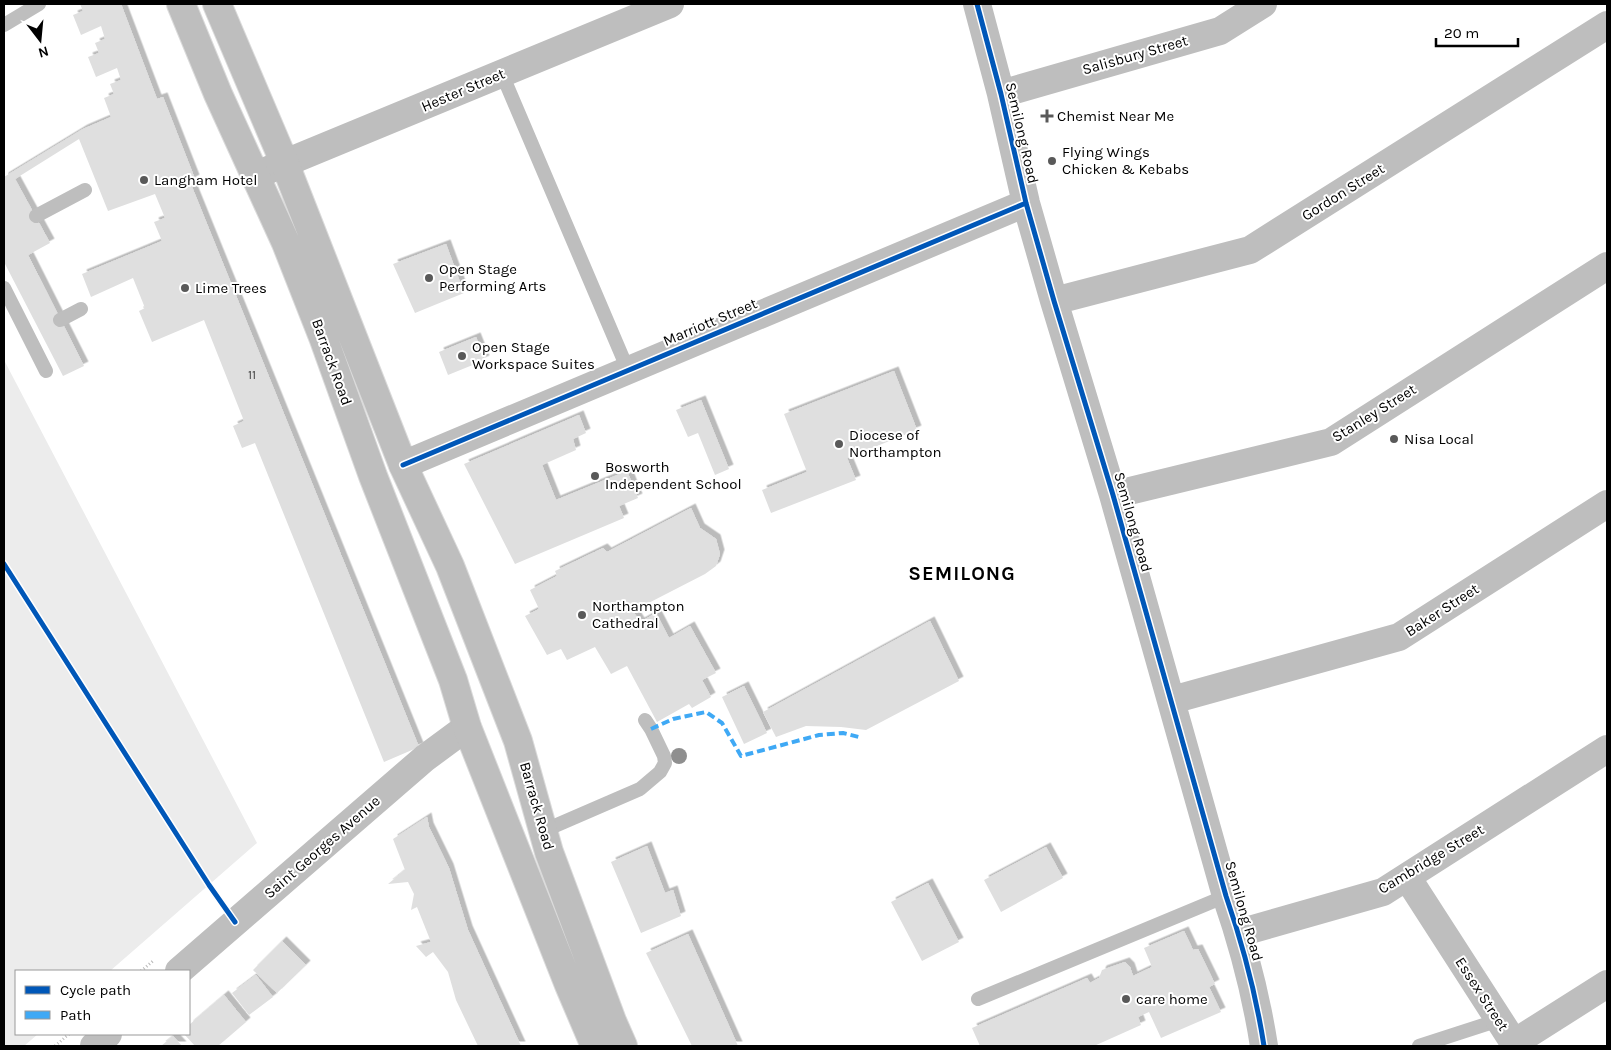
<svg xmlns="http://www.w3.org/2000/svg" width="1611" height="1050" font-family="Karla,sans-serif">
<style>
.green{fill:#ececec}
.building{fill:#dfdfdf;filter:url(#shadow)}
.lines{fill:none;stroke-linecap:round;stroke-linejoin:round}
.trunk-casing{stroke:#dbdbdb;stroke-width:30}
.path{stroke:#b9b9b9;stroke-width:3;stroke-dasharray:1 2.5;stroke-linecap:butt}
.service{stroke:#bebebe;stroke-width:14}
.minor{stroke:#bebebe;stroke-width:28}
.tertiary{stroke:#bebebe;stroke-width:28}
.trunk{stroke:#bebebe;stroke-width:28}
.quiet{stroke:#3fa9f5;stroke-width:4;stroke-dasharray:8 4;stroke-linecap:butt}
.cycleway-casing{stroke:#fff;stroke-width:8}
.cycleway{stroke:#0057b8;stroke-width:5}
.tree{fill:#8f8f8f}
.poi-dot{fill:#595959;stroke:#fff;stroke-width:2}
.labels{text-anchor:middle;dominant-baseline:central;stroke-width:4;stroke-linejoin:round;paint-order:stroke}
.number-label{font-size:12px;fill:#383838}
.street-label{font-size:15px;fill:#000;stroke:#fff}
.poi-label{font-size:15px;fill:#000;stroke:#fff;text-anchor:start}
.district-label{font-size:20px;font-weight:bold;letter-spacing:1px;fill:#000;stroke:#fff}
</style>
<defs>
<filter id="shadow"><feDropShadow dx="4.5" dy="-4.5" stdDeviation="0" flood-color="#0004"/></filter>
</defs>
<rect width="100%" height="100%" fill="#fff"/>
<path class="green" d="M4,360L257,843L110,971H16V1034H38L24,1046H4Z"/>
<path class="building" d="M80,4H121L157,99L163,97L195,179L190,182L419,747L384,762L255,443L242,448L233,426L244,421L204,320L152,342L139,311L145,308L133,278L91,297L82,274L162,241L154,222L165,218L155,194L108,211L79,139L15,179L50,243L28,255L84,366L63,376L4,262V177L83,129L111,117L104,98L114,94L110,84L121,80L117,68L96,77L88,57L99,53L95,43L105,39L101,26L81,35L73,15L83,11Z
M446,244L464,293L415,313L393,264Z
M476,337L485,360L448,375L439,352Z
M894,371L917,430L847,458L856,480L771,513L762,490L807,472L784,414Z
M701,400L729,469L715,475L698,433L688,437L676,410Z
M579,415L586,433L573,439L576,450L542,465L556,500L627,471L638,498L619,506L624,518L515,564L464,464Z
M691,508L700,528L716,539L720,554L716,566L705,574L633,611L640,622L656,613L669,638L690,626L716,673L702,680L711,697L692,708L689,704L657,722L627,666L611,674L595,647L567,660L561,649L547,655L525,616L539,609L530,590L557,576L555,571L603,548L607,552Z
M930,621L959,681L866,730L841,727L806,726L776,737L763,712Z
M744,686L767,733L744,744L722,697Z
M427,817L429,827L449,868L468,930L521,1046H478L456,1000L448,972L433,952L426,957L416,946L431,942L417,907L411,910L414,894L408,882L388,884L405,870L393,839Z
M647,846L665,893L673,890L681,916L641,933L611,862Z
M1046,847L1063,878L1001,912L984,880Z
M928,883L959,942L922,961L891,902Z
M1184,931L1193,950L1198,949L1215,984L1209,987L1221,1012L1161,1038L1149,1012L1138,1017L1141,1025L1094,1046H980L972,1028L1087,978L1090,983L1099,978L1102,970L1125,962L1130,967L1133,976L1152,967L1144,948Z
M688,934L738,1046H692L646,953Z
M282,941L306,965L277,993L253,970Z
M256,975L273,997L249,1015L232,993Z
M224,995L246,1022L218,1046H195L184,1034H189V1025Z
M173,1036L182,1046H161Z"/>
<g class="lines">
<defs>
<path id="trunk" d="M181,4L218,94L286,243L323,337L373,476L453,680L467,727L569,985L595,1046
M217,4L285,164L403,465L450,566L518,741L549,852L612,1021L623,1046"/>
</defs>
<use href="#trunk" class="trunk-casing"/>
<path class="path" d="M141,971L153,961
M55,1046L69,1034"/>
<path class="service" d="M4,25L39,4
M502,74L628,370
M36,216L85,190
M4,288L46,371
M60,320L81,309
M543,831L640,789L660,772L665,763L664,756L651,729L645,720
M978,999L1226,896
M1419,1046L1499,1020"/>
<path class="minor" d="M977,4L1001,94L1026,203L1054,301L1113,495L1226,896C1243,945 1256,995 1264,1046
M1001,94L1220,31L1263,4
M256,175L670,4
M1054,301L1250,250L1607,25
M403,465L1026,203
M1113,495L1331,442L1607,266
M1172,700L1399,637L1607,504
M1407,877L1514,1043L1607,984
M1239,933L1383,892L1607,749"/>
<path class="tertiary" d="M179,971L425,758L467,727
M94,1046L108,1034"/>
<use href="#trunk" class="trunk"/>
<path class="quiet" d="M651,729L673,719L706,712L722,723L741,756L819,735L843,733L859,737"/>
<defs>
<path id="cycleway" d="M977,4L1001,94L1026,203L1054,301L1113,495L1226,896C1243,945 1256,995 1264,1046
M403,465L1026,203
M4,564L209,885L235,922"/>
</defs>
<use href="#cycleway" class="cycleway-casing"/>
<use href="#cycleway" class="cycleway"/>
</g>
<circle class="tree" cx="679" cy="756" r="8"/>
<g class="poi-dot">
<path d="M1044.5 108.5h5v5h5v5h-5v5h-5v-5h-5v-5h5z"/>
<circle cx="1052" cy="161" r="5"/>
<circle cx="144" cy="180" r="5"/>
<circle cx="429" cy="278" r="5"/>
<circle cx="185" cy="288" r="5"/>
<circle cx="462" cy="356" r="5"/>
<circle cx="1394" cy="439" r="5"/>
<circle cx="839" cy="444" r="5"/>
<circle cx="595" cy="476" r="5"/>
<circle cx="582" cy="615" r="5"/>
<circle cx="1126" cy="999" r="5"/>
</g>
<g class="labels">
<g class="number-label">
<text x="252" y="375">11</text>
</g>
<g class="street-label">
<text transform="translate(1135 55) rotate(-16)">Salisbury Street</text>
<text transform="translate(463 90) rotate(-23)">Hester Street</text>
<text transform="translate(1022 133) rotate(77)">Semilong Road</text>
<text transform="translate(1343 192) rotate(-32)">Gordon Street</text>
<text transform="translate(710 322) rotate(-23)">Marriott Street</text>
<text transform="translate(332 362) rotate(70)">Barrack Road</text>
<text transform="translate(1374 413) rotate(-32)">Stanley Street</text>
<text transform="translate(1133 522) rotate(74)">Semilong Road</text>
<text transform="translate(1442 610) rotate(-33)">Baker Street</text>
<text transform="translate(537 806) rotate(74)">Barrack Road</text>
<text transform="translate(322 847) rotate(-41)">Saint Georges Avenue</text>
<text transform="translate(1431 859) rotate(-31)">Cambridge Street</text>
<text transform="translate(1244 911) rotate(74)">Semilong Road</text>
<text transform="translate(1482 994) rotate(57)">Essex Street</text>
</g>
<g class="poi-label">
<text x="1057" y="116">Chemist Near Me</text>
<text x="1062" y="152">Flying Wings<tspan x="1062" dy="17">Chicken &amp; Kebabs</tspan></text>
<text x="154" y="180">Langham Hotel</text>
<text x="439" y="269">Open Stage<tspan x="439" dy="17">Performing Arts</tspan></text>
<text x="195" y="288">Lime Trees</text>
<text x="472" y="347">Open Stage<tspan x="472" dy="17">Workspace Suites</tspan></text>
<text x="849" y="435">Diocese of<tspan x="849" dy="17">Northampton</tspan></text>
<text x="1404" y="439">Nisa Local</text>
<text x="605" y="467">Bosworth<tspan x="605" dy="17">Independent School</tspan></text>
<text x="592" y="606">Northampton<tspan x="592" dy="17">Cathedral</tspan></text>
<text x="1136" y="999">care home</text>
</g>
<g class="district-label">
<text x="962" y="573">SEMILONG</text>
</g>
</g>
<rect width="1611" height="1050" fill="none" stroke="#000000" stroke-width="10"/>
<rect x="15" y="970" width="175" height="65" fill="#ffffff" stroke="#999999"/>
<rect x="25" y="986" width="25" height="8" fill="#0057b8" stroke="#999999"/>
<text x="60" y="995" font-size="15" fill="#000000">Cycle path</text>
<rect x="25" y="1011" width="25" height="8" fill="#3fa9f5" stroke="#999999"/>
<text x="60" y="1020" font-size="15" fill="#000000">Path</text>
<g transform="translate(40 40) rotate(164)" stroke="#ffffff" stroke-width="4" paint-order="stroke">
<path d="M0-4L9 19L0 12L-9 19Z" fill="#000000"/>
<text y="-8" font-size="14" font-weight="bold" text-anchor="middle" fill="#000000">N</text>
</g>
<path d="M1436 38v8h82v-8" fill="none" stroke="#000000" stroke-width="2.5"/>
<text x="1444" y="38" font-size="15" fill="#000000" stroke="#ffffff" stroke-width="4" paint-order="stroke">20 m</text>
</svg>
